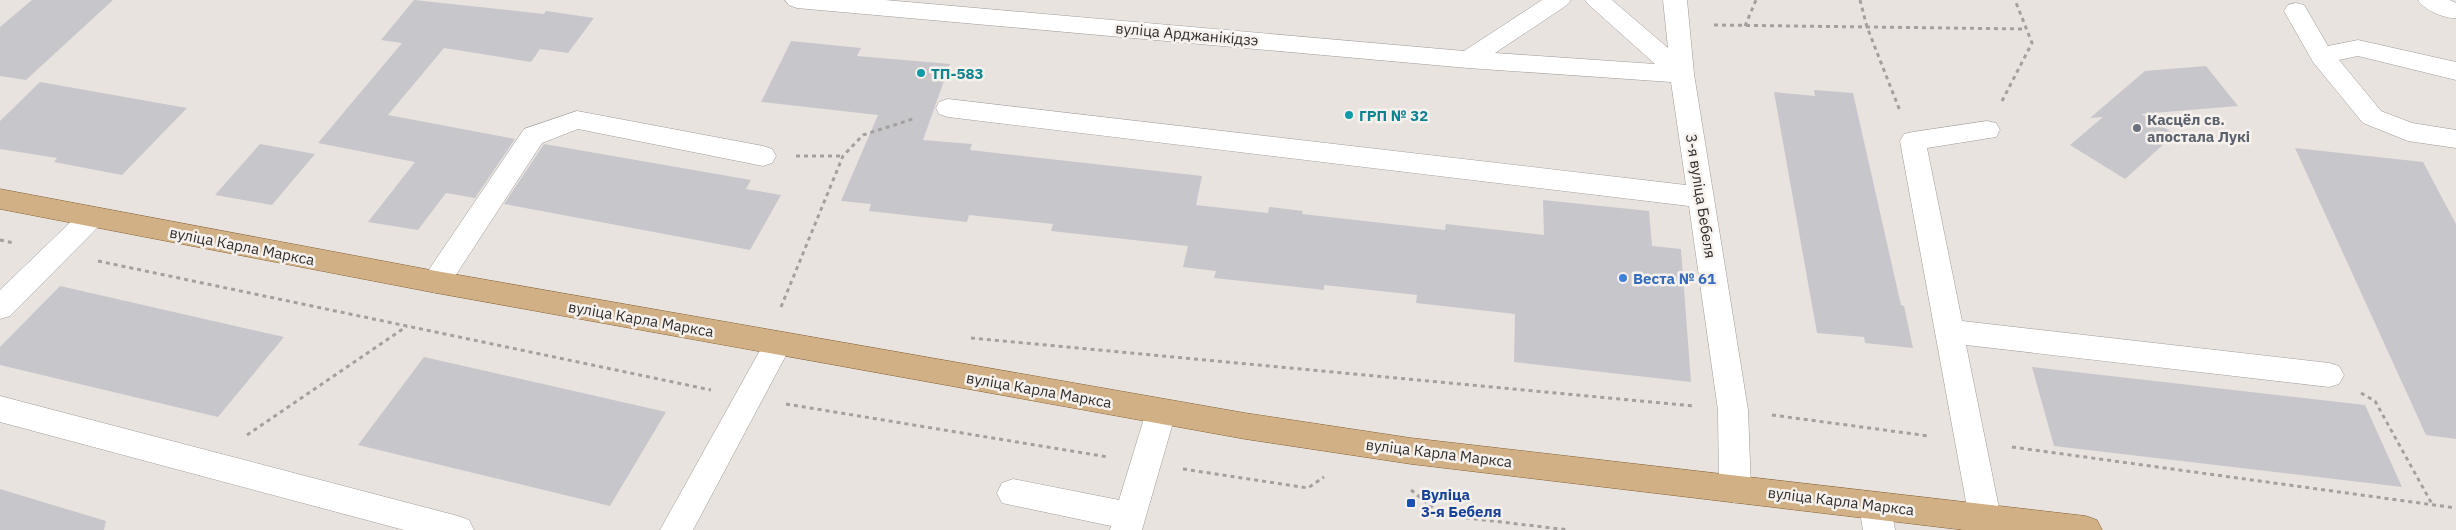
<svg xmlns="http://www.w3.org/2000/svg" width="2456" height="530" font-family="'IBM Plex Sans',sans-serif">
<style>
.building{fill:#c7c6cb}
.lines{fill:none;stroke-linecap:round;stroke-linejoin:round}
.minor-casing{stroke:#a19b98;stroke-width:1}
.major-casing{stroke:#846131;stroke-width:1}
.path{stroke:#a5a09d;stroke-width:3;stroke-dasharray:4 4;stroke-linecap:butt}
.minor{fill:#fff;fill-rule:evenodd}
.major{fill:#d1b085;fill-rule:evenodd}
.culture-dot{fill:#0f9aa8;stroke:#f6f1ed;stroke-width:2}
.worship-dot{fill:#6b7280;stroke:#f6f1ed;stroke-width:2}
.shop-dot{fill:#3f7fe0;stroke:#f6f1ed;stroke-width:2}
.transit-dot{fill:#1a4fb4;stroke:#f6f1ed;stroke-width:2}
.labels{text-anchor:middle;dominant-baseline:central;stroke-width:5;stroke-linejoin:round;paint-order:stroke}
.street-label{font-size:15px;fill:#302e2c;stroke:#f6f1ed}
.culture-label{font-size:15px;font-weight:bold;fill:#0d838f;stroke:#f6f1ed;text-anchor:start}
.worship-label{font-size:15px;font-weight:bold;fill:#5b616d;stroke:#f6f1ed;text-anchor:start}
.shop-label{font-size:15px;font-weight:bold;fill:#366cbe;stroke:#f6f1ed;text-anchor:start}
.transit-label{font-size:15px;font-weight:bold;fill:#164399;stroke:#f6f1ed;text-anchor:start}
</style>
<rect width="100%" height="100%" fill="#e9e3e0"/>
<path class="building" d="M32,0H113L26,80L0,76V27Z
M414,0L544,14L546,11L594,18L568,53L540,49L531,62L444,48L388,115L515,139L475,198L446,193L418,230L368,222L415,162L318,143L402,43L381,40Z
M791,41L861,48L857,56L950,64L923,140L972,144L970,150L1202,176L1196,205L1268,213L1269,207L1303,211L1302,214L1445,230L1446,224L1544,235L1543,200L1649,211L1652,246L1681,249L1691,382L1514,362L1515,314L1416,303L1417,295L1324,285V290L1214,278L1216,271L1183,267L1188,246L1051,231L1053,224L969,215L967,222L869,211L871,204L841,201L878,115L761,102Z
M2206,66L2238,106L2141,114L2175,134L2125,179L2070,145L2103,117L2090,118L2145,71Z
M40,82L187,108L122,175L54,162L57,158L0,149V121Z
M1814,90L1853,93L1901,305L1904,306L1913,348L1865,343L1864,337L1817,333L1774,92L1815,96Z
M260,144L315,154L272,205L215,195Z
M544,144L751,180L746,189L781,195L750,250L504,204Z
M2295,148L2423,162L2456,224V439L2426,435Z
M60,286L284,337L218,417L0,365V347Z
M424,357L666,412L610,506L358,445Z
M2032,367L2365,405L2402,487L2054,446Z
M0,489L106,521L104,530H0Z"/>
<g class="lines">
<defs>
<path id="minor" d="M785,0H885L1464,51L1542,0H1571L1567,5L1495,53L1655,64L1589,5L1585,0H1612L1668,48L1663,0H1687L1694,74L1748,410L1751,489L1746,499L1735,503L1724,499L1719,489L1718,410L1689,206L948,117L939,114L936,108L939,102L948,99L1686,185L1671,82L1468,68L797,8L789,5Z
M2418,0H2450L2456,3V18C2445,19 2424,10 2418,0Z
M2296,3L2304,5L2328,46L2358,40L2456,62V80L2358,56L2339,60L2381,111L2412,123L2456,130V148L2408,141L2363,123L2313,62L2284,11L2288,5Z
M577,111L763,146L772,149L776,156L772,163L763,166L578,129L542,143L446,290L436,293L426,290L422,282L426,274L524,129Z
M1987,121L1996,123L2000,130L1996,137L1927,148L1962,321L2329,363L2339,366L2344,375L2339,384L2329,387L1966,345L2001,518L1996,528L1991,530L1974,528L1969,518L1900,141L1904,134L1913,132Z
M92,207L101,210L105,217L101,224L10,316L0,319V290L83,210Z
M778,332L788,336L792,344L693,530H660L768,336Z
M0,396L458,516L469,520L474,530H404L0,422Z
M1161,399L1172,403L1176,412L1142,530H1110L1111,526L1002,503L997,493L1002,483L1013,479L1119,500L1146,412L1150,403Z
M1875,492L1886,496L1891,506L1895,530H1863L1859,506L1864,496Z"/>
<path id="major" d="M0,189L436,271L1245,413L1411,438L2086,516L2097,520L2102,530H1964L1411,464L1245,439L436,293L0,209Z"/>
</defs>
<use href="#minor" class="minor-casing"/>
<use href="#major" class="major-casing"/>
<path class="path" d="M1860,0L1867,27L1900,111
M1714,25L2026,29
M1745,26L1756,0
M2002,101L2032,43L2015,0
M796,156H843
M0,240L14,243
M98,261L711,390
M781,307L843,156L863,135L916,118
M971,338L1694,406
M2361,393L2375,401L2432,504
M786,404L1108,457
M1772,415L1929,436
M247,435L407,326
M2012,447L2456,508
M1183,469L1308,488L1324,477
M1411,490L1442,515L1569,530"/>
<use href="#minor" class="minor"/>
<use href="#major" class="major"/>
</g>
<g class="culture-dot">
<circle cx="921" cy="73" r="5"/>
<circle cx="1349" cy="115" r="5"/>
</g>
<circle class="worship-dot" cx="2137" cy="128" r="5"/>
<circle class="shop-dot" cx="1623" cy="278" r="5"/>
<rect class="transit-dot" x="1406" y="498" width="10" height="10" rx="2.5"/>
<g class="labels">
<g class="street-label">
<text transform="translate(1187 34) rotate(5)">вуліца Арджанікідзэ</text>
<text transform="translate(1701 196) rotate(81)">3-я вуліца Бебеля</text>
<text transform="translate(242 246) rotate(11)">вуліца Карла Маркса</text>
<text transform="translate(641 319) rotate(10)">вуліца Карла Маркса</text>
<text transform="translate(1039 390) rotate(10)">вуліца Карла Маркса</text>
<text transform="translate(1439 453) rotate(7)">вуліца Карла Маркса</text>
<text transform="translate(1841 501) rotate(7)">вуліца Карла Маркса</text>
</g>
<g class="culture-label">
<text x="931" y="73">ТП-583</text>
<text x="1359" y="115">ГРП № 32</text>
</g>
<g class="worship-label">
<text x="2147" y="119">Касцёл св.<tspan x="2147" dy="17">апостала Лукі</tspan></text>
</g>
<g class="shop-label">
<text x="1633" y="278">Веста № 61</text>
</g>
<g class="transit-label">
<text x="1421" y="494">Вуліца<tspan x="1421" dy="17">3-я Бебеля</tspan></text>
</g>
</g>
</svg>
